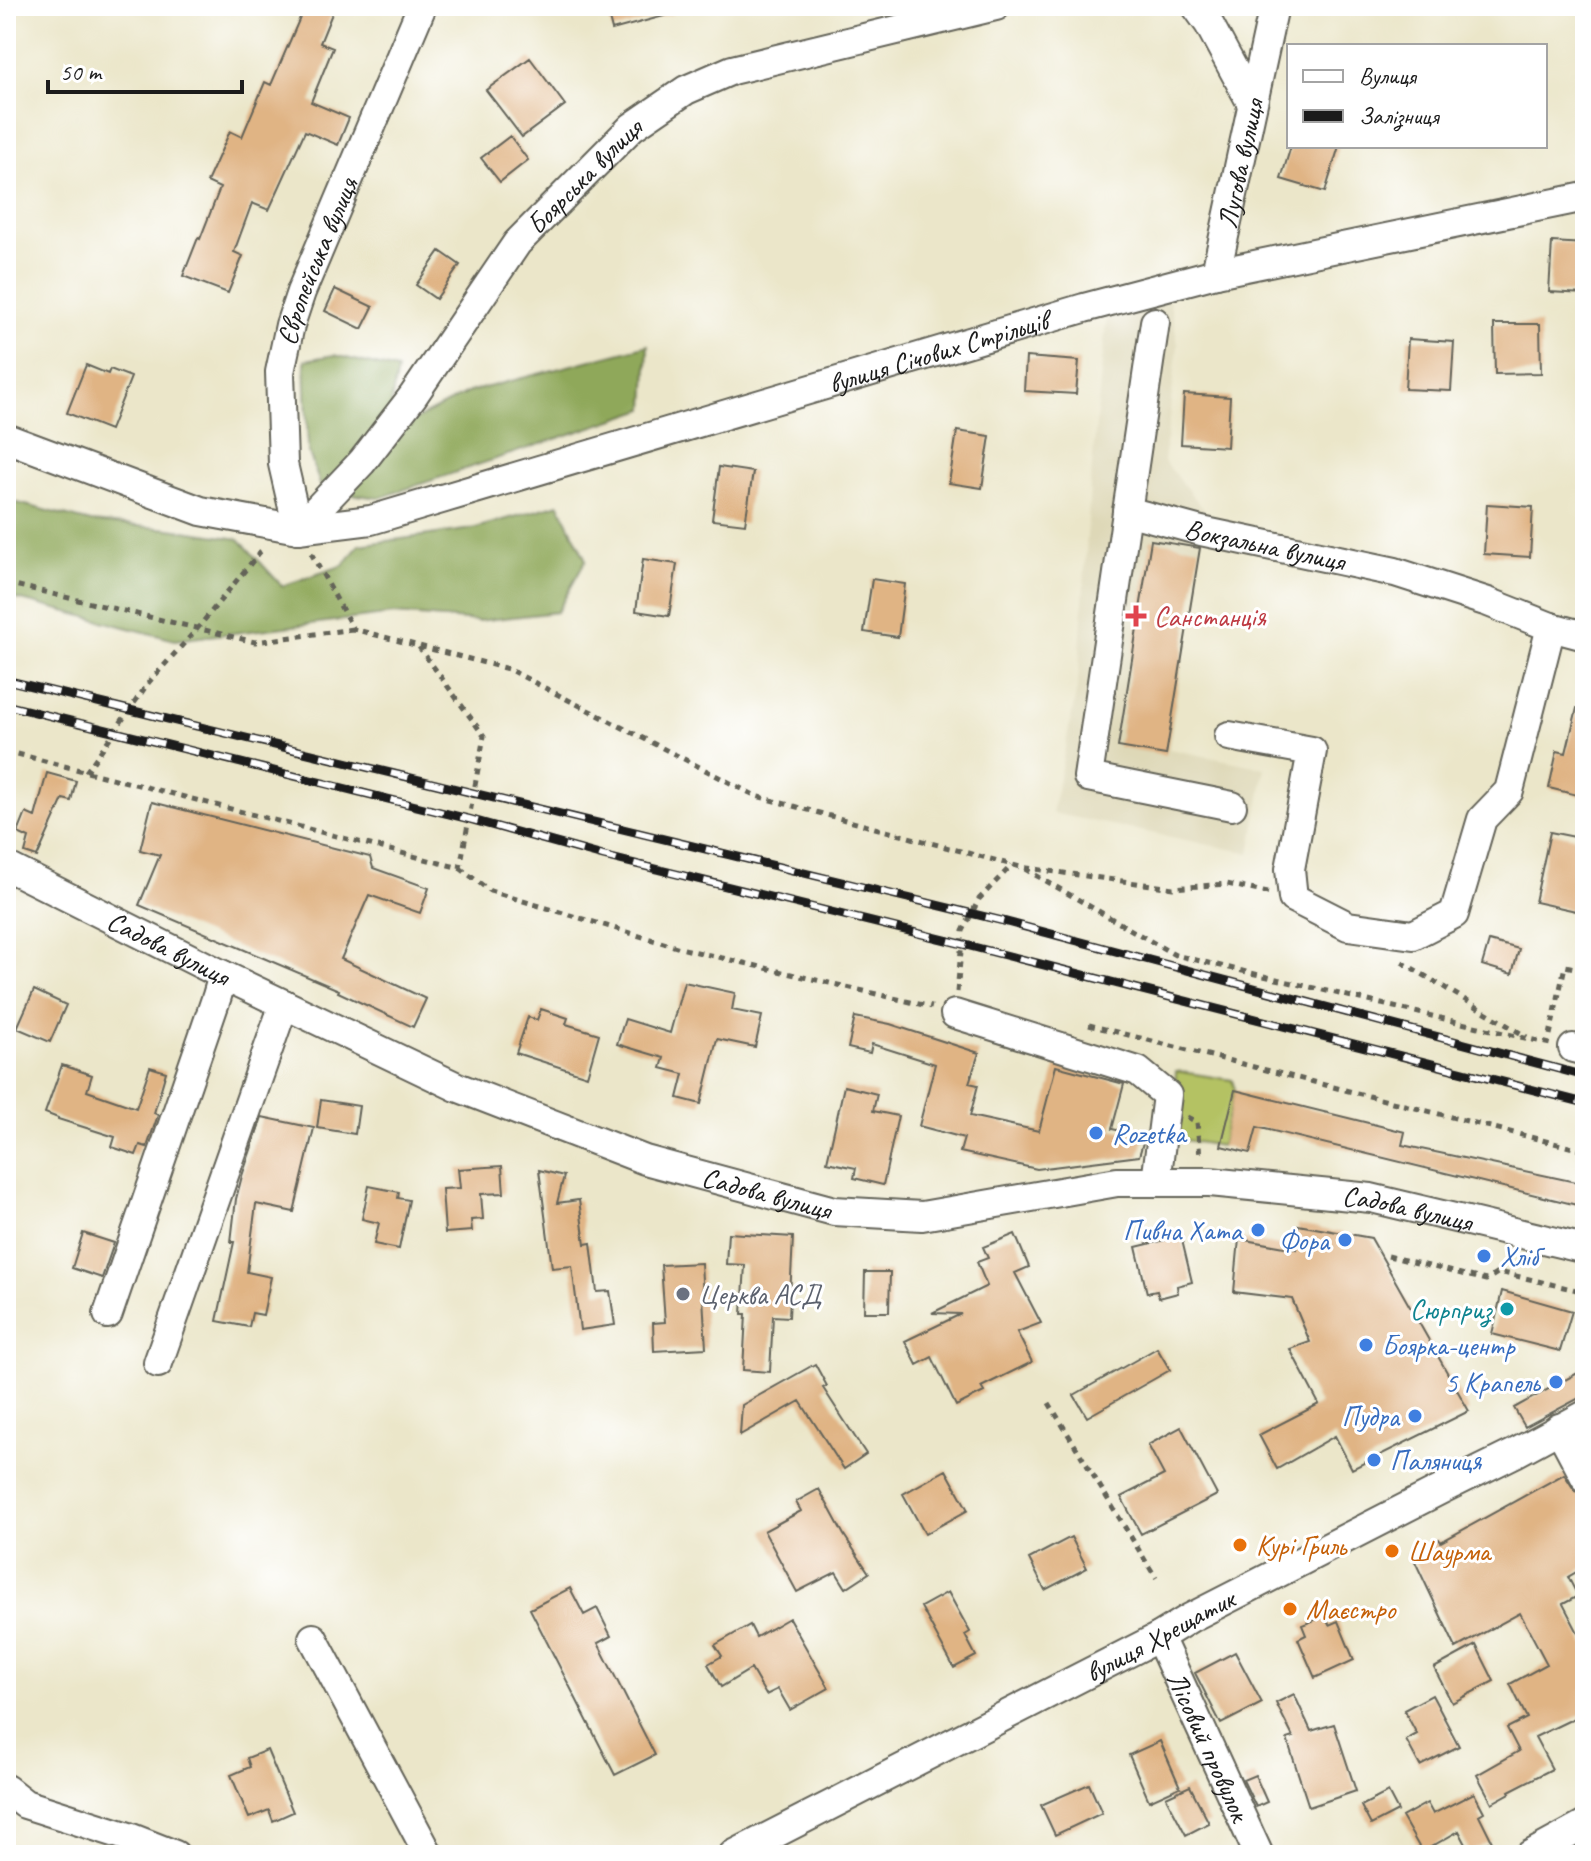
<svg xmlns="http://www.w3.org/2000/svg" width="1591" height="1861" font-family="Caveat,sans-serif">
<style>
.built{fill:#ded8b7}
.green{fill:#b4c264;stroke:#686f40;stroke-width:2}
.forest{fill:#8fa85a;stroke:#56623b;stroke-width:2}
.building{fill:#e0b484}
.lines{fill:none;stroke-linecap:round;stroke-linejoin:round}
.minor-casing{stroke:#646359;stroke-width:32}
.path{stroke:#646359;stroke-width:5;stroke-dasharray:6 6;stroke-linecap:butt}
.minor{stroke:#fff;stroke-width:28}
.rail-casing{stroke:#1c1c1c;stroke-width:9}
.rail{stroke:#fff;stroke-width:6;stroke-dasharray:18;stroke-linecap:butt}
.health-dot{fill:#e0444e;stroke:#fff;stroke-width:3}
.shop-dot{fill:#3f7fe0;stroke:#fff;stroke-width:3}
.worship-dot{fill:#6b7280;stroke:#fff;stroke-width:3}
.culture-dot{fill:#0f9aa8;stroke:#fff;stroke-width:3}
.food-dot{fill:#e8710a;stroke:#fff;stroke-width:3}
.labels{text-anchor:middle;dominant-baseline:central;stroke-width:6;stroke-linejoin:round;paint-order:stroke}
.street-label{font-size:28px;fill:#1c1c1c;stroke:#fff}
.health-label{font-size:28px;fill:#be3a42;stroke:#fff;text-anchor:start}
.shop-label{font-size:28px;fill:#366cbe;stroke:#fff;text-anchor:start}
.worship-label{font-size:28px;fill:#5b616d;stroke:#fff;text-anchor:start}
.culture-label{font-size:28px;fill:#0d838f;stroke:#fff;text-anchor:end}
.food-label{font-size:28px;fill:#c56008;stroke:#fff;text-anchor:start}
</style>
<rect width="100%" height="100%" fill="#fff"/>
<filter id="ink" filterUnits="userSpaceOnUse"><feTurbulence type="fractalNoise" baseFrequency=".0125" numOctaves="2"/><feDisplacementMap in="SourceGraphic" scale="16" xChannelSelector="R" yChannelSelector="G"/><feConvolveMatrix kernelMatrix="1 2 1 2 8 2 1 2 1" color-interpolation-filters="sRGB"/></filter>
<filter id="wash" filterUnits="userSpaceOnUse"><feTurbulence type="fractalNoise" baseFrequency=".006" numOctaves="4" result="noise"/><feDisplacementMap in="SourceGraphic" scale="32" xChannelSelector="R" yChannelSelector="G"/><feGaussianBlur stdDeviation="1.8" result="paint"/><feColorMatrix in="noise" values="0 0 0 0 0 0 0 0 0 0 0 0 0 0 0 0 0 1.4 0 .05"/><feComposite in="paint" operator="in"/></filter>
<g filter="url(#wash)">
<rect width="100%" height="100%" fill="#ebe6c9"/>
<path class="built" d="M1168,293L1178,345L1164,461L1206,512L1169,749L1265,768L1250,853L1052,813L1078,684L1090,486L1107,313Z"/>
<path class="green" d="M1176,1071L1232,1080L1235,1090L1221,1146L1172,1138Z"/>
<path class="forest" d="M648,345L645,409L379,498L322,490L308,450L305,360L334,355L397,370L391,403L409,423L469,392Z
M6,498L14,502L91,522L170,529L239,539L282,586L344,565L359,545L472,529L559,504L586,560L557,612L478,621L394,614L175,640L6,596Z"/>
<g id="blocks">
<path class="building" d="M305,6H335L320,43L333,48L311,102L349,118L338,145L305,131L269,210L252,203L234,252L243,256L228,293L183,276L198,238L200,239L220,188L207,182L230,131L242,137L265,82L271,85Z
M606,6H674L675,13L612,30Z
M530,58L565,105L522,137L486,90Z
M510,136L528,160L500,182L481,158Z
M1291,146H1339L1325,192L1281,179Z
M1552,242L1585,244V294L1549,292Z
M440,251L460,265L436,299L416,285Z
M335,289L373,307L362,329L325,311Z
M1494,324H1540L1541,373L1495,374Z
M1408,339L1454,342L1451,391L1405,389Z
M1026,357L1079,361L1076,394L1024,391Z
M86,365L108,374L110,369L131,377L110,430L67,413Z
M1184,394L1230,397L1227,447L1181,444Z
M957,431L990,436L982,488L949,483Z
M719,467L753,472L745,524L712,520Z
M1487,504L1533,507L1530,557L1484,554Z
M1151,540L1200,548L1166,755L1118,747Z
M643,559L677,564L669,616L636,611Z
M872,579L905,584L898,637L864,632Z
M1577,708L1585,709V797L1549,788L1557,751L1566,753Z
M47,773L76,781L71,801L63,799L37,857L25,853L29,838L18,833L26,813L35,817Z
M152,802L370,857L373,868L429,888L420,913L369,895L341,959L426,999L413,1027L338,992L339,990L139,905L160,855L140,850Z
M1550,832L1585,839V913L1535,902Z
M1489,941L1519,949L1512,974L1482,965Z
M684,982L735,993L732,1010L762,1016L755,1047L717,1039L701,1104L678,1098L684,1074L661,1068L664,1058L617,1044L625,1019L670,1033Z
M34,990L66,1005L50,1042L17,1028Z
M541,1009L568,1018L566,1024L599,1034L587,1076L516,1053L528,1017L537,1020Z
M855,1017L890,1024L979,1053L969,1083L978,1085L970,1116L1039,1131L1056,1066L1124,1084L1112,1129L1145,1136L1139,1156L1037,1169L960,1152L964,1138L919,1126L935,1064L872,1044L870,1053L848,1048Z
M62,1065L92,1075L87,1091L136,1108L150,1067L166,1072L154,1113L158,1115L147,1147L140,1145L136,1155L112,1147L115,1137L58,1119V1118L45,1113Z
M844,1086L877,1094L873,1111L898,1116L883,1185L854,1178L856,1168L827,1162Z
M1235,1090L1405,1132L1402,1145L1585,1184V1207L1257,1127L1250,1153L1221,1146Z
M321,1100L359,1106L355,1134L317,1128Z
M262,1117L314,1128L294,1212L256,1204L247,1272L271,1277L263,1315L252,1313L249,1327L217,1321L234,1242H231L236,1199L242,1176Z
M502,1166L504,1193L481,1194L483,1219L471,1220L472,1231L445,1233L442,1189L460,1188L458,1169Z
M539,1170L564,1176L557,1203L579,1200L585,1244L591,1243L597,1292L610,1291L615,1325L580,1330L572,1266L552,1268Z
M369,1186L399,1192L398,1198L409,1200L399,1249L374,1244L379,1223L362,1219Z
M1298,1225L1371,1238L1469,1411L1352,1469L1335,1436L1277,1469L1259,1435L1319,1404L1290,1349L1310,1342L1292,1299L1234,1292L1239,1239L1296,1249Z
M83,1233L114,1243L102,1278L72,1268Z
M728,1233L793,1237L789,1317L773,1316L770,1372L743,1370L746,1314H742L745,1265L726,1264Z
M1015,1234L1029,1267L1015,1273L1041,1323L1017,1332L1032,1362L981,1387L984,1392L956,1406L932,1357L917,1365L905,1341L961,1314L932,1313L987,1286L977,1262L988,1258L983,1247Z
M1181,1236L1192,1282L1177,1286L1178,1293L1159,1298L1157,1291L1147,1293L1136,1247Z
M701,1263L706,1348L654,1351L653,1323L665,1322L661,1265Z
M865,1272H890L889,1312H864Z
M1502,1291L1572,1311L1560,1351L1492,1334Z
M1157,1348L1170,1370L1087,1417L1074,1395Z
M815,1364L827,1386L823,1388L866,1454L844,1469L800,1401L740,1435L742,1405Z
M1585,1369V1395L1525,1427L1514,1408Z
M1181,1427L1217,1495L1141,1534L1121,1497L1164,1475L1148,1445Z
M946,1470L968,1510L925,1534L903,1494Z
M1564,1474L1575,1491L1585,1494V1567L1568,1577L1578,1596L1563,1604L1585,1646V1713L1535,1737L1552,1769L1509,1791L1510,1793L1492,1803L1477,1775L1519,1751L1507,1728L1527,1718L1510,1684L1547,1664L1520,1613L1456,1648L1411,1553L1439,1539L1441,1542Z
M819,1489L844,1535L869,1573L846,1588L836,1572L797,1592L764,1531L801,1511L796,1502Z
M1071,1537L1087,1568L1045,1590L1029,1559Z
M570,1588L584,1615L597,1608L611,1636L598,1643L655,1755L615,1775L530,1609Z
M948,1592L970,1632L965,1635L976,1656L954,1668L921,1607Z
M1325,1616L1329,1625L1338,1621L1354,1660L1315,1678L1298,1639L1306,1635L1302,1625Z
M789,1618L829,1688L790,1710L778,1689L766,1695L751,1669L721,1687L708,1664L722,1656L715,1645L750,1625L756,1637Z
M1476,1645L1494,1681L1452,1703L1434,1668Z
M1235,1652L1262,1703L1221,1724L1195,1673Z
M1294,1694L1311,1731L1334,1724L1356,1791L1309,1807L1287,1739L1293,1737L1276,1703Z
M1432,1695L1459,1746L1420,1766L1406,1740L1417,1734L1404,1710Z
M1160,1741L1180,1787L1149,1801L1129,1755Z
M267,1750L293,1812L273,1821L269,1810L249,1818L231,1775L250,1767L247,1758Z
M1255,1775L1267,1802L1256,1807L1243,1780Z
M1089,1784L1102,1813L1055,1835L1041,1805Z
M1190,1786L1209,1823L1186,1835L1166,1797Z
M1388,1792L1398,1811L1371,1825L1361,1806Z
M1474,1793L1484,1812L1479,1815L1492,1841L1470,1852L1459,1831L1422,1852L1402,1817L1427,1803L1433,1814Z"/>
</g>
</g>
<g filter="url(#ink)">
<use href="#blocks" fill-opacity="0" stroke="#646359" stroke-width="2"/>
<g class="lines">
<defs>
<g id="minor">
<path d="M1196,6L1209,24L1252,104"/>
<path id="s1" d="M1216,273L1274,6"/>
<path d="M1155,322L1088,777L1232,806"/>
<path id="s2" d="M6,438L201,511L298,529L371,520L1084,308L1216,273L1585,197"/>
<path id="s3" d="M1127,511L1201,531L1395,572L1488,602L1551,627L1585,636"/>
<path id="s4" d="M298,529L362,462L413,396L517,243L632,127L686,90L732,70L996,6"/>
<path id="s5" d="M298,529L283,464L280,372L290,325L301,292L422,6"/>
<path d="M1229,736L1312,751L1290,869L1293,898L1348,926L1413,935L1454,914L1482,819L1509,791L1551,627"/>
<path id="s6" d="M6,866L223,975L457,1087L645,1160L834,1211L922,1216L1117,1182H1210L1371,1198L1585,1249"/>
<path d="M955,1014L1138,1071L1167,1095L1156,1182"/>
<path d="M1573,1048L1585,1051"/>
<path d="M108,1314L217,996L223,975"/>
<path d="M158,1363L284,1004"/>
<path d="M1559,1428L1585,1477"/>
<path id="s7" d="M1159,1637L1259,1855"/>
<path d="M313,1638L429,1855"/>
<path d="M6,1789L25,1804L129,1837L175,1855"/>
<path id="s8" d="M733,1855L1159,1637L1190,1618L1442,1489L1515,1453L1585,1415"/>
<path d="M1530,1855L1585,1825"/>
</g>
</defs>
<use href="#minor" class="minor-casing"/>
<path class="path" d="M311,553L353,629L508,669L756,796L1020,867L1173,888L1227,884L1268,893
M6,583L255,642L353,629
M6,751L460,868L484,736L419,647
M86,772L149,682L197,629L260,552L265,549
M460,868L490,891L680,948L932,1007
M1025,869L1175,955L1550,1044
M1402,962L1527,1037
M957,992L963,931L979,899L1012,865
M1089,1025L1585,1151
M1550,1035L1565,966L1585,970
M1187,1117L1197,1122L1200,1157
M1388,1256L1486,1280L1499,1272L1585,1292
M1049,1403L1156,1578"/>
<use href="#minor" class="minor"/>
<defs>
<path id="rail" d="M6,680L1003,921L1585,1076
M6,705L469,819L603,856L962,944L1585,1103"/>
</defs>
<use href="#rail" class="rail-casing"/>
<use href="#rail" class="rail"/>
</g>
</g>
<path class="health-dot" d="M1132 604h8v8h8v8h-8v8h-8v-8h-8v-8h8z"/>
<g class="shop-dot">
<circle cx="1096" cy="1133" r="8"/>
<circle cx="1258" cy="1230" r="8"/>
<circle cx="1345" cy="1240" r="8"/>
<circle cx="1484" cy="1256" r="8"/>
<circle cx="1366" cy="1345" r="8"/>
<circle cx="1556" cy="1382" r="8"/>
<circle cx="1415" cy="1416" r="8"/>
<circle cx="1374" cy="1460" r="8"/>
</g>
<circle class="worship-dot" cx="683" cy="1294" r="8"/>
<circle class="culture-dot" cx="1507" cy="1309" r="8"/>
<g class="food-dot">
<circle cx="1240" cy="1545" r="8"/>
<circle cx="1392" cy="1551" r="8"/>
<circle cx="1290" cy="1609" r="8"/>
</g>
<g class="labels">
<g class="street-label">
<text stroke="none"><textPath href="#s1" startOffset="112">Лугова вулиця</textPath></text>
<text stroke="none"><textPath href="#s4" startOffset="456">Боярська вулиця</textPath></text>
<text stroke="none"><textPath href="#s5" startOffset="276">Європейська вулиця</textPath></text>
<text stroke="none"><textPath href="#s2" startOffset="972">вулиця Січових Стрільців</textPath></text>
<text stroke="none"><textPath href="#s3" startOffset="142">Вокзальна вулиця</textPath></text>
<text stroke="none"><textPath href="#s6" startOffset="182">Садова вулиця</textPath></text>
<text stroke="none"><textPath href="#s6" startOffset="830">Садова вулиця</textPath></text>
<text stroke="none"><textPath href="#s6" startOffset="1478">Садова вулиця</textPath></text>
<text stroke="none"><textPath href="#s8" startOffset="480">вулиця Хрещатик</textPath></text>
<text stroke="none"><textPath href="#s7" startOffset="120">Лісовий провулок</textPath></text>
</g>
<g class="health-label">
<text x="1154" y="616">Санстанція</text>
</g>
<g class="shop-label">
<text x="1112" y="1133">Rozetka</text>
<text x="1242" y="1230" text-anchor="end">Пивна Хата</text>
<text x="1329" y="1240" text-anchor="end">Фора</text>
<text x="1500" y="1256">Хліб</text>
<text x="1382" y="1345">Боярка-центр</text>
<text x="1540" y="1382" text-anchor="end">5 Крапель</text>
<text x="1399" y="1416" text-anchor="end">Пудра</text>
<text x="1390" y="1460">Паляниця</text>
</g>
<g class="worship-label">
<text x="699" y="1294">Церква АСД</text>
</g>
<g class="culture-label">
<text x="1491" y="1309">Сюрприз</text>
</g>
<g class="food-label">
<text x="1256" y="1545">Курі Гриль</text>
<text x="1408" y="1551">Шаурма</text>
<text x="1306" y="1609">Маєстро</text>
</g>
</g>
<rect width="1591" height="1861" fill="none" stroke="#fff" stroke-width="32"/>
<rect x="1287" y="44" width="260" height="104" fill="#ffffff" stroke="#a4a4a4" stroke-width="2"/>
<rect x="1303" y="70" width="40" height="12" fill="#ffffff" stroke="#a4a4a4" stroke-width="2"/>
<text x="1359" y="84" font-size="24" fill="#1c1c1c">Вулиця</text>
<rect x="1303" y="110" width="40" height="12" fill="#1c1c1c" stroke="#a4a4a4" stroke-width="2"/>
<text x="1359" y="124" font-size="24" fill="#1c1c1c">Залізниця</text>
<path d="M48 80v12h194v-12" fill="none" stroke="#1c1c1c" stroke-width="4"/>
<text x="60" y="80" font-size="24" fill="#1c1c1c" stroke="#ffffff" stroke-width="6" paint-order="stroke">50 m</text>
</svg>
